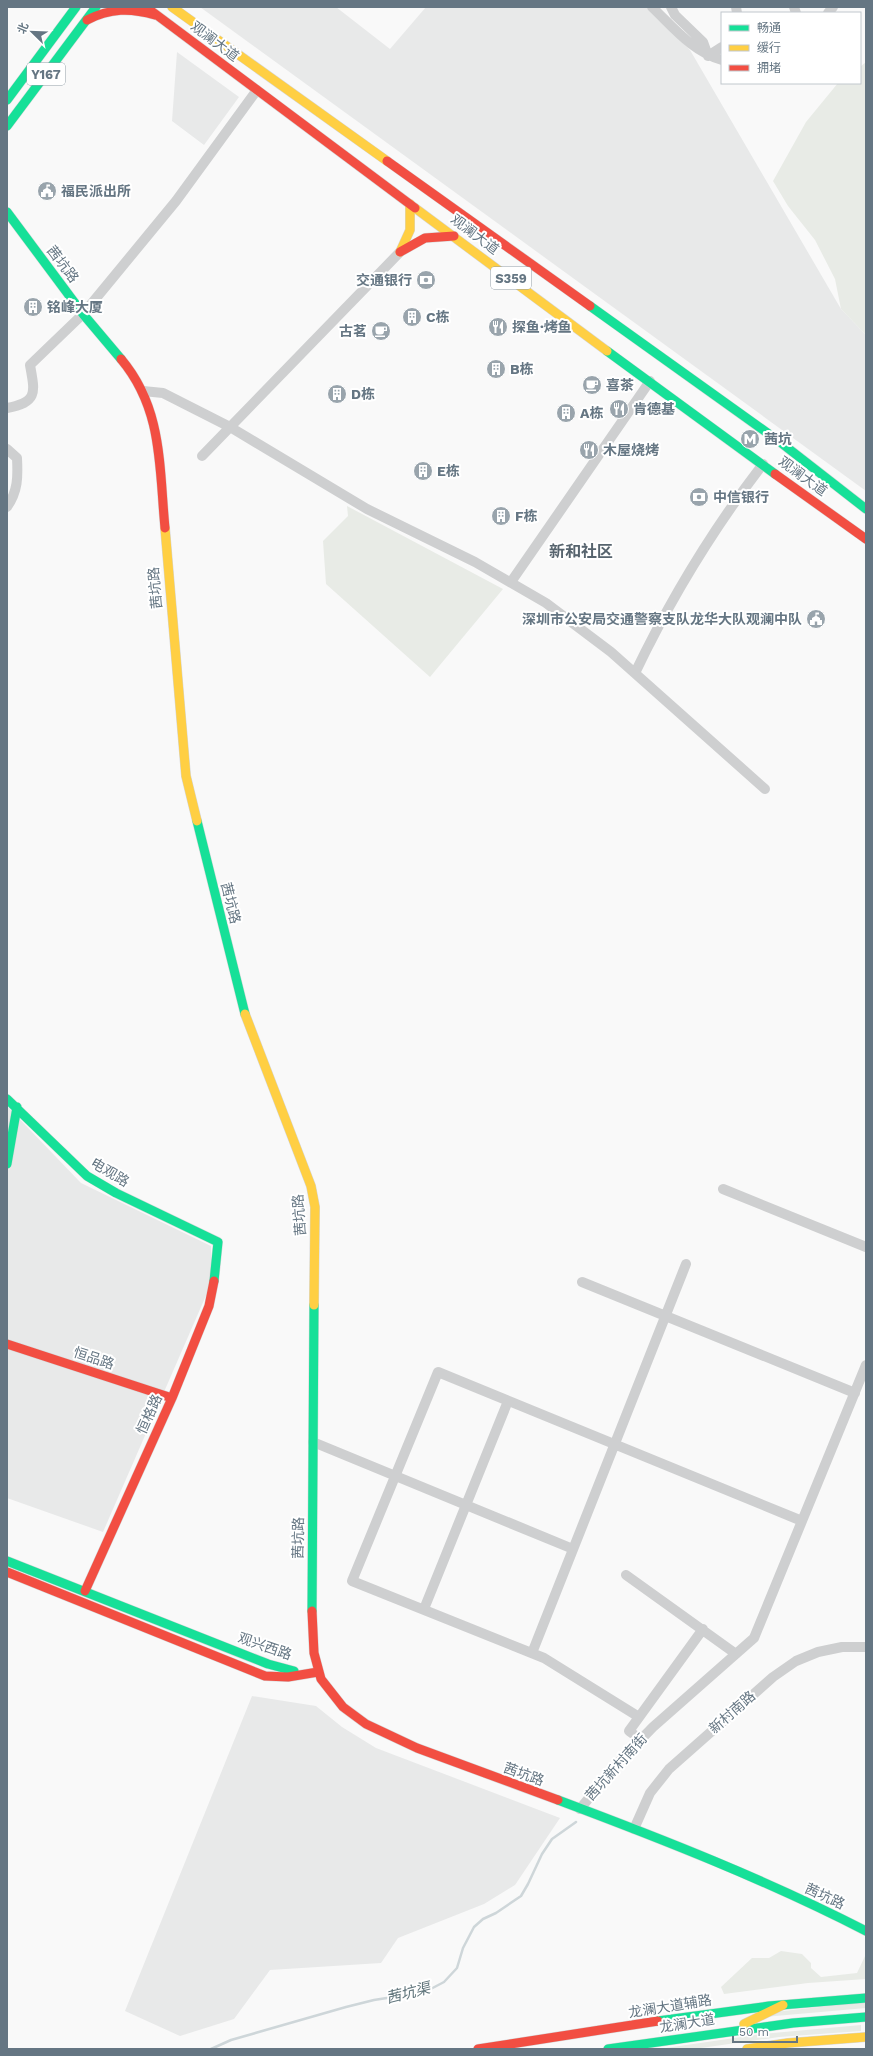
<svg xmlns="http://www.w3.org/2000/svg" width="873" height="2056" font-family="'Work Sans','Noto Sans SC',sans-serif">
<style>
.built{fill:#e8e9e9}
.green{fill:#e8ebe6}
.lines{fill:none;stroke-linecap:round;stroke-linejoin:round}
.stream{stroke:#ced6d9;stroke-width:2.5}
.fast-casing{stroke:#d5d6d7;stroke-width:10}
.slow-casing{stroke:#d5d6d7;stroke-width:10}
.jam-casing{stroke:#d5d6d7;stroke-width:10}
.street{stroke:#cecfd0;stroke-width:10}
.fast{stroke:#16e098;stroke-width:9}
.slow{stroke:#ffcf43;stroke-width:9}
.jam{stroke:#f24e42;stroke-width:9}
.labels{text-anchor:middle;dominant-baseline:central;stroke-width:4;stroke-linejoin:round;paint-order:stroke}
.shield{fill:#fff;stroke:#939fa8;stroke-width:1}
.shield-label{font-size:13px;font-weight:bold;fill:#657683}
.street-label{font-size:14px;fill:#657683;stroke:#fff}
.poi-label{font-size:14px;font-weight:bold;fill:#657683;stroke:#fff;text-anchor:start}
.water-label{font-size:15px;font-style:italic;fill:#60757c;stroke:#fff}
.quarter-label{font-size:16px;font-weight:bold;fill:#57646e;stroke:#fff}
</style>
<rect width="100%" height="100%" fill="#f9f9f9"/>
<path class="built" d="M200,7H336L390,49L426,7H646L690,50L841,309L866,335V491Z
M177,52L239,97L204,145L172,121Z
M7,1106L81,1183L211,1246V1284L103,1532L7,1498Z
M252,1696L316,1706L342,1727L376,1748L560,1818L515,1885L484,1904L398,1938L381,1963L270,1970L234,2019L180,2036L125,2011Z"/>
<path class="green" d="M866,62V335L841,309L835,279L815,240L788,206L773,181L806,122L838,83H860V67Z
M347,506L503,589L430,677L326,584L323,541L348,516Z
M781,1951L802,1954L811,1963V1968L821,1977L857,1973L866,1954V1979L808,1983L724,1994L721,1987L752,1958H769Z
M866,2002V2008L764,2017L783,2011Z
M861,2025V2031L779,2037L694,2049H659L762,2034Z"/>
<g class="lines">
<path class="stream" d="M211,2049L231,2040L346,2007L374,2000L425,1992L444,1982L457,1968L463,1948L474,1927L483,1919L496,1913L521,1896L528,1884L542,1854L552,1839L576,1822"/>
<defs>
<path id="fast" d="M7,100L76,7
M7,126L96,7
M7,212L83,314L121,359
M590,306L780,442L866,509
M607,351L775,474
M197,821L245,1014
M7,1099L87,1176L116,1193L218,1242L214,1281
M7,1164L17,1107
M7,1561L268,1664L294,1671
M312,1611L314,1305
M558,1800C662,1839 767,1880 866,1931
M658,2021L769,2006L866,1998
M608,2049L793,2023L866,2017"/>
<path id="slow" d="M172,7L387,161
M415,208L607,351
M400,252L410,230V204
M165,528L186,776L197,821
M245,1014L311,1186L315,1207L314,1305
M744,2024L783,2005
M747,2049L788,2043L866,2037"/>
<path id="jam" d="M146,7L415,208
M87,20C110,8 131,8 155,15
M387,161L590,306
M400,252L425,238L454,236
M121,359C163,409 159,466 165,528
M775,474L866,539
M7,1344L172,1398
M7,1572L265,1676L288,1677L318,1672
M85,1591L172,1398L209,1306L214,1281
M312,1611L314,1653L321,1679L343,1707L366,1724L417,1748L558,1800
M478,2049L658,2021"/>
</defs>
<use href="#fast" class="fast-casing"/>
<use href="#slow" class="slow-casing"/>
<use href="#jam" class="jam-casing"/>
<path class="street" d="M652,7C674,28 693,52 722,60
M671,7L675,15L703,42L708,56L722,47
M736,7L737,13
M794,7L796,13
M828,13L833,7
M143,391L163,393L230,427L367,509L475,562L546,603L611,652L765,789
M7,408C38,402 35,393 30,365L83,314L176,201L257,90
M7,449L17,458C18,477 18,491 7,507
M202,456L400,252
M511,582L650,381
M635,673C670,600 713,529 763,464
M723,1189L866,1247
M582,1282L855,1393
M313,1442L573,1549
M626,1575L736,1654
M424,1609L508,1401
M532,1653L686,1264
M639,1717L544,1658L352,1581L438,1372L802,1521
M640,1739L629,1731L703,1629
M580,1809L615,1766L653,1727L754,1638L866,1365
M634,1829L650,1793L669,1769L773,1677L796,1661L818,1652L842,1647H866"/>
<use href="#fast" class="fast"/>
<use href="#slow" class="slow"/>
<use href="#jam" class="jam"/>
</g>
<defs>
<symbol id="civic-disc" viewBox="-11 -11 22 22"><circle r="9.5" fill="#99a4ac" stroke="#fff"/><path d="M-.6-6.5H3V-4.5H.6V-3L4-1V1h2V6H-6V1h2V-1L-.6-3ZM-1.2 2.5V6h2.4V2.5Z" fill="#fff"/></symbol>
<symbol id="bank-disc" viewBox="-11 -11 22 22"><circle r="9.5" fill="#99a4ac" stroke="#fff"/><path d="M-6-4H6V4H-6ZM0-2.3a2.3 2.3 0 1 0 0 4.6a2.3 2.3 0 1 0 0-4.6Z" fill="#fff"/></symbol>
<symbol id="building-disc" viewBox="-11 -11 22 22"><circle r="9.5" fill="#99a4ac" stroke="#fff"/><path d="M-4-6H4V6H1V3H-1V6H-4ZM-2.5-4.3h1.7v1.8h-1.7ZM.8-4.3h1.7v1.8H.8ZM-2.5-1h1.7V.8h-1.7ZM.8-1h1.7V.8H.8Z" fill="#fff"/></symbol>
<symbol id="restaurant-disc" viewBox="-11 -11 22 22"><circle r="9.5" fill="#99a4ac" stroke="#fff"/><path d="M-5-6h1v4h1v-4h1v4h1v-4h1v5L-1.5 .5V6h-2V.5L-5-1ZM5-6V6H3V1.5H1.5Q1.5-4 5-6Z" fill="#fff"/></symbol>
<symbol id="cafe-disc" viewBox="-11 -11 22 22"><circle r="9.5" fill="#99a4ac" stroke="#fff"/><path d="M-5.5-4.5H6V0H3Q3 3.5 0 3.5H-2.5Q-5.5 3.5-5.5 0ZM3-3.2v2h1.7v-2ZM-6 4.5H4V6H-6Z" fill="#fff"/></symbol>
<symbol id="metro-disc" viewBox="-11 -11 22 22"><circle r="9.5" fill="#99a4ac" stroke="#fff"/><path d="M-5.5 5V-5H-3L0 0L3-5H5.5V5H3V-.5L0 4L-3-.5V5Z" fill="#fff"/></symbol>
</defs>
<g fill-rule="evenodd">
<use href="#civic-disc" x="36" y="180" width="22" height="22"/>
<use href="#bank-disc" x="415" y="269" width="22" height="22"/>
<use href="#building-disc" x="22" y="296" width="22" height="22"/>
<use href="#building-disc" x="401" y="306" width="22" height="22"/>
<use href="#restaurant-disc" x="487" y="316" width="22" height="22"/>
<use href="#cafe-disc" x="370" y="320" width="22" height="22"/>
<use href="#building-disc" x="485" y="358" width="22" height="22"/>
<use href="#cafe-disc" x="581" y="374" width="22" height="22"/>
<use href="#building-disc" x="326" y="383" width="22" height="22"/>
<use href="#restaurant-disc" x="608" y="398" width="22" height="22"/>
<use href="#building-disc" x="555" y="402" width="22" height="22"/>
<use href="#metro-disc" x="739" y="428" width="22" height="22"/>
<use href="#restaurant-disc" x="578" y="439" width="22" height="22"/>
<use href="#building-disc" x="412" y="460" width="22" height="22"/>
<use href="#bank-disc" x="688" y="486" width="22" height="22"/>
<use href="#building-disc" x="490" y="505" width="22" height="22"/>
<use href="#civic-disc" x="805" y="608" width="22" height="22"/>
</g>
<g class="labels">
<g class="shield">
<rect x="27" y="63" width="38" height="22" rx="3"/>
<rect x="491" y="267" width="40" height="22" rx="3"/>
</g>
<g class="shield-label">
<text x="46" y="74">Y167</text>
<text x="511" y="278">S359</text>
</g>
<g class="street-label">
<text transform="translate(215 41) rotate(37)">观澜大道</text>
<text transform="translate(475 234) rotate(37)">观澜大道</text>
<text transform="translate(63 264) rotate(53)">茜坑路</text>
<text transform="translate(803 476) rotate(36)">观澜大道</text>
<text transform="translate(155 588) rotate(-95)">茜坑路</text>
<text transform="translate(231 903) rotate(76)">茜坑路</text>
<text transform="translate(110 1172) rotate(31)">电观路</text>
<text transform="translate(299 1215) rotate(-94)">茜坑路</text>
<text transform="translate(94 1358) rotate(18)">恒品路</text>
<text transform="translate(149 1414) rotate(-66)">恒格路</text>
<text transform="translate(298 1538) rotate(-89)">茜坑路</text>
<text transform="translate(265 1646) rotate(19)">观兴西路</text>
<text transform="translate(732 1712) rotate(-41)">新村南路</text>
<text transform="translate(616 1767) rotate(-48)">茜坑新村南街</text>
<text transform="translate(524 1774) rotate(20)">茜坑路</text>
<text transform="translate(825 1896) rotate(25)">茜坑路</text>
<text transform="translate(670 2006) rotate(-9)">龙澜大道辅路</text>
<text transform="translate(687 2023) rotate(-9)">龙澜大道</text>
</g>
<g class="poi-label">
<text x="61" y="191">福民派出所</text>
<text x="412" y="280" text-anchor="end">交通银行</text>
<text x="47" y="307">铭峰大厦</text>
<text x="426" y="317">C栋</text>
<text x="512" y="327">探鱼·烤鱼</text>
<text x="367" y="331" text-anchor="end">古茗</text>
<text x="510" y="369">B栋</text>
<text x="606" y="385">喜茶</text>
<text x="351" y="394">D栋</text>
<text x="633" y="409">肯德基</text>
<text x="580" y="413">A栋</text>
<text x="764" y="439">茜坑</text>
<text x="603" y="450">木屋烧烤</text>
<text x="437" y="471">E栋</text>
<text x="713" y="497">中信银行</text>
<text x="515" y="516">F栋</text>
<text x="802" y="619" text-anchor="end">深圳市公安局交通警察支队龙华大队观澜中队</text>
</g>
<g class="water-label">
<text transform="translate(408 1993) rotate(-14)">茜坑渠</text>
</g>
<g class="quarter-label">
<text x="581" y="551">新和社区</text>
</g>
</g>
<rect width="873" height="2056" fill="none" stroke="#657683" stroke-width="16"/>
<rect x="721" y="12" width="140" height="72" fill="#ffffff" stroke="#c1c8cd"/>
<rect x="729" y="25" width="20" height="6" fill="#16e098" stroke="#c1c8cd"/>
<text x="757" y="32" font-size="12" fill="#657683">畅通</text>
<rect x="729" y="45" width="20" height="6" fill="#ffcf43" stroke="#c1c8cd"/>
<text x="757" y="52" font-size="12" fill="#657683">缓行</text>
<rect x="729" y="65" width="20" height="6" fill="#f24e42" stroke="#c1c8cd"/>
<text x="757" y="72" font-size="12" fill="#657683">拥堵</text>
<g transform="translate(32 32) rotate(293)" stroke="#ffffff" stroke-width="3" paint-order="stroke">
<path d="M0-3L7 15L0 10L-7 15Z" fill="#657683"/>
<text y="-6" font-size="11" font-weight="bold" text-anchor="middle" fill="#657683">北</text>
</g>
<path d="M733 2036v6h64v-6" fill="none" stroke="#657683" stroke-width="2"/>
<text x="739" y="2036" font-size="12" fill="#657683" stroke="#ffffff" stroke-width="3" paint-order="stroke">50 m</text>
</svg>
